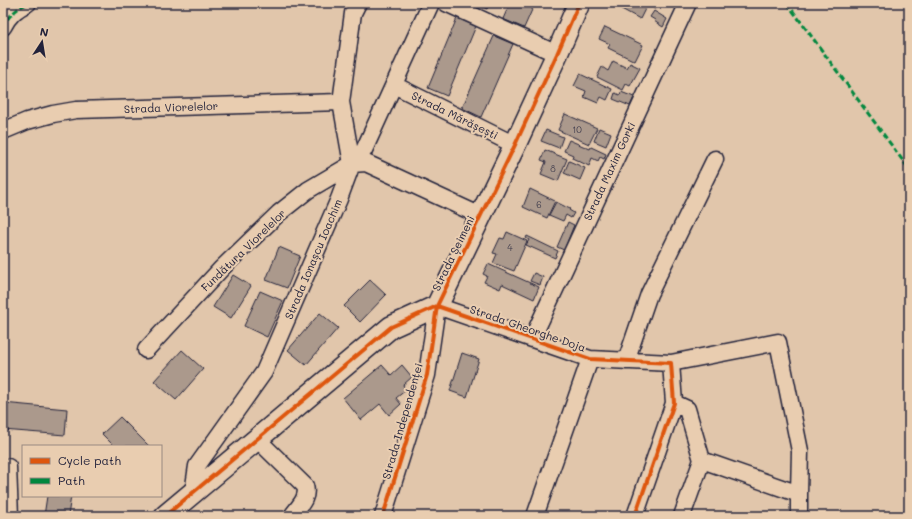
<svg xmlns="http://www.w3.org/2000/svg" width="912" height="519" font-family="Mali,sans-serif">
<style>
.building{fill:#ab998c;stroke:#22223b}
.lines{fill:none;stroke-linecap:round;stroke-linejoin:round}
.minor-casing{stroke:#22223b;stroke-width:19}
.major-casing{stroke:#22223b;stroke-width:24}
.minor{stroke:#e9cdb0;stroke-width:16}
.major{stroke:#e9cdb0;stroke-width:21}
.quiet{stroke:#00873e;stroke-width:3;stroke-dasharray:6 3;stroke-linecap:butt}
.cycleway-casing{stroke:#e9cdb0;stroke-width:6}
.cycleway{stroke:#de560e;stroke-width:4}
.labels{text-anchor:middle;dominant-baseline:central;stroke-width:4;stroke-linejoin:round;paint-order:stroke}
.number-label{font-size:9px;fill:#44404f}
.street-label{font-size:11px;fill:#22223b;stroke:#e9cdb0}
</style>
<rect width="100%" height="100%" fill="#e1c6ab"/>
<filter id="ink" filterUnits="userSpaceOnUse"><feTurbulence type="fractalNoise" baseFrequency=".025" numOctaves="2"/><feDisplacementMap in="SourceGraphic" scale="8" xChannelSelector="R" yChannelSelector="G"/><feConvolveMatrix kernelMatrix="1 2 1 2 8 2 1 2 1" color-interpolation-filters="sRGB"/></filter>
<g filter="url(#ink)">
<path class="building" d="M474,3H489L487,9Z
M510,3H535L524,28L503,19Z
M615,3H638L646,7L640,19L614,5Z
M645,3H658L655,9Z
M654,11L667,19L663,27L654,21L655,20L650,17Z
M457,18L476,26L447,96L428,88Z
M605,27L643,45L635,61L608,48L610,44L599,39Z
M494,36L513,44L481,117L462,108Z
M613,61L627,68L630,63L640,68L630,86L626,84L623,90L597,77L602,67L608,71Z
M580,74L612,89L607,100L601,97L598,103L584,97L586,91L574,86Z
M621,92L634,97L630,106L613,99L615,93L620,95Z
M565,114L597,128L589,144L558,130Z
M599,128L611,133L606,146L594,141Z
M546,130L563,137L559,148L541,141Z
M569,140L590,149L591,147L606,154L604,159L600,157L598,161L592,158L589,166L572,158L573,155L564,151Z
M545,150L567,159L558,181L541,174L546,162L541,160Z
M569,161L585,168L580,180L564,173Z
M530,189L555,201L547,218L523,207Z
M556,202L570,209L569,210L574,213L571,218L566,215L563,221L549,215Z
M568,222L574,225L564,250L557,247Z
M507,232L527,241L514,271L493,263L497,254L493,253L500,238L504,239Z
M527,236L558,251L555,258L526,245L529,240L526,238Z
M279,247L300,256L287,288L266,280Z
M488,264L539,287L534,299L502,284L500,289L484,282L487,276L483,274Z
M534,273L543,277L540,285L530,281Z
M233,275L251,286L231,318L213,307Z
M370,280L386,295L360,322L344,306Z
M260,291L283,301L267,337L244,326Z
M320,313L338,328L306,365L288,350Z
M182,350L203,369L176,400L154,381Z
M462,353L479,359L467,397L450,391Z
M382,365L391,375L402,365L412,377L403,385L406,390L396,398L401,404L389,415L380,404L361,420L343,398Z
M3,403L67,409L65,435L3,430Z
M120,417L149,446H114L102,434Z
M47,496H71L68,516H44Z"/>
<g class="lines">
<defs>
<path id="minor" d="M446,3L557,54
M3,27C9,15 16,9 28,3
M394,85L515,145
M3,131L27,121L53,114L76,110L341,102
M352,164L366,163L481,216
M532,339L688,3
M146,350L222,268L279,213L308,190L352,164L364,150L431,3
M626,361L649,294L715,159
M671,363L778,342L800,451L799,494L702,460L687,409L674,403
M257,439L305,486C309,498 298,507 292,516
M8,467L10,516
M193,493L197,466L264,372L339,199L352,164L341,102L353,13L358,3
M383,516L427,375L437,306L590,359L671,363L674,403L635,516
M535,516L590,359
M682,516L702,460
M799,516V494"/>
<path id="major" d="M165,516L391,327L437,306L515,145L557,54L579,3"/>
</defs>
<use href="#minor" class="minor-casing"/>
<use href="#major" class="major-casing"/>
<use href="#minor" class="minor"/>
<use href="#major" class="major"/>
<path class="quiet" d="M787,3L909,169
M3,27C9,15 16,9 28,3"/>
<defs>
<path id="cycleway" d="M165,516L391,327L437,306L515,145L557,54L579,3
M383,516L427,375L437,306L590,359L671,363L674,403L635,516"/>
</defs>
<use href="#cycleway" class="cycleway-casing"/>
<use href="#cycleway" class="cycleway"/>
</g>
</g>
<g class="labels">
<g class="number-label">
<text x="577" y="129">10</text>
<text x="553" y="168">8</text>
<text x="539" y="204">6</text>
<text x="510" y="247">4</text>
</g>
<g class="street-label">
<text transform="translate(171 107) rotate(-2)">Strada Viorelelor</text>
<text transform="translate(455 115) rotate(26)">Strada Mărășești</text>
<text transform="translate(609 171) rotate(-65)">Strada Maxim Gorki</text>
<text transform="translate(243 250) rotate(-44)">Fundătura Viorelelor</text>
<text transform="translate(453 253) rotate(-64)">Strada Șeimeni</text>
<text transform="translate(313 259) rotate(-67)">Strada Ionașcu Ioachim</text>
<text transform="translate(528 328) rotate(19)">Strada Gheorghe Doja</text>
<text transform="translate(402 421) rotate(-74)">Strada Independenței</text>
</g>
</g>
<rect width="912" height="519" fill="none" stroke="#e9cdb0" stroke-width="16"/>
<rect x="8" y="8" width="896" height="503" fill="none" stroke="#22223b" stroke-width="1.5" filter="url(#ink)"/>
<rect x="22" y="445" width="140" height="52" fill="#e9cdb0" stroke="#998981"/>
<rect x="30" y="458" width="20" height="6" fill="#de560e" stroke="#998981"/>
<text x="58" y="465" font-size="12" fill="#22223b">Cycle path</text>
<rect x="30" y="478" width="20" height="6" fill="#00873e" stroke="#998981"/>
<text x="58" y="485" font-size="12" fill="#22223b">Path</text>
<g transform="translate(42 42) rotate(12)" stroke="#e9cdb0" stroke-width="3" paint-order="stroke">
<path d="M0-3L7 15L0 10L-7 15Z" fill="#22223b"/>
<text y="-6" font-size="11" font-weight="bold" text-anchor="middle" fill="#22223b">N</text>
</g>
</svg>
